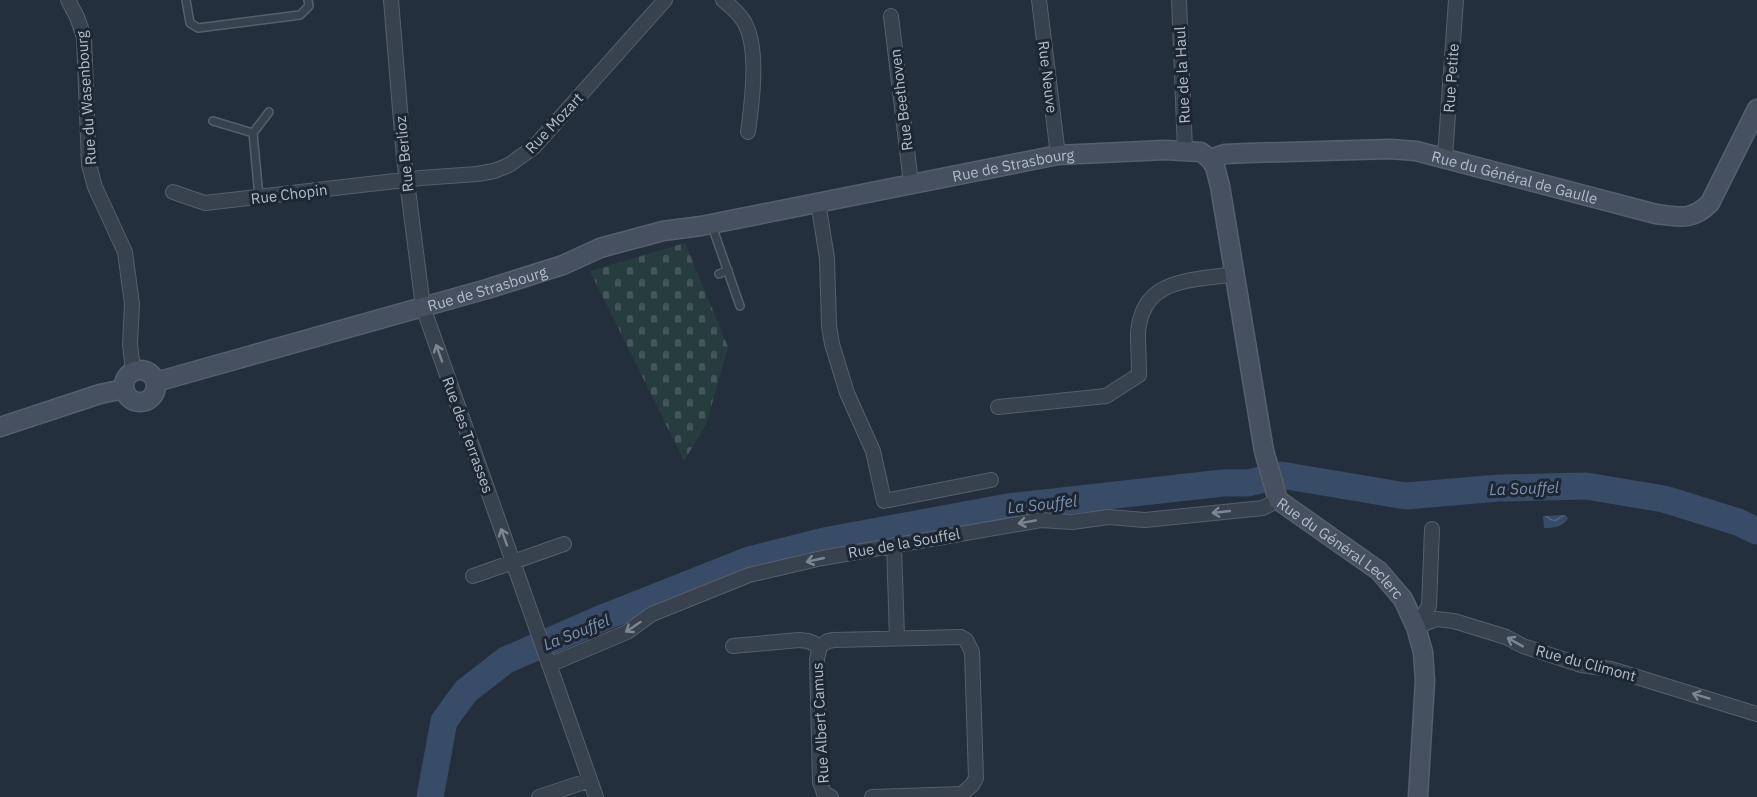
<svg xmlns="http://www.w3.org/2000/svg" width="1757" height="797" font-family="'IBM Plex Sans',sans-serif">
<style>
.cemetery{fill:url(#cemetery-stones)}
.water{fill:url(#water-waves)}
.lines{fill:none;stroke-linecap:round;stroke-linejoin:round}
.river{stroke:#394c67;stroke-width:27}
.lane-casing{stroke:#565f6c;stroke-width:10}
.street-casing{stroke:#565f6c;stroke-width:16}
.secondary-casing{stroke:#565f6c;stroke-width:21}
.lane{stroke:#38414e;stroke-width:7}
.street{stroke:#38414e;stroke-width:14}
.secondary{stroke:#465061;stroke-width:18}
.oneway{stroke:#7c8592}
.labels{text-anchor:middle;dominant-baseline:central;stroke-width:6;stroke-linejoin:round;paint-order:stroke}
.street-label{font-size:15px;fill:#b4bcc9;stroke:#1d2633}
.water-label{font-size:16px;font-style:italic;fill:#7c92b1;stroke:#1d2633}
</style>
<defs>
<pattern id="cemetery-stones" width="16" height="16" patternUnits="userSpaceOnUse" patternTransform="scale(1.5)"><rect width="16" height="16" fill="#263c3f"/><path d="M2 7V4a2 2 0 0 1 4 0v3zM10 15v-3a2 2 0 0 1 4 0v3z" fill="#435659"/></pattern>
<pattern id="water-waves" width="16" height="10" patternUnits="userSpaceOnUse" patternTransform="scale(1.5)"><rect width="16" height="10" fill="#394c67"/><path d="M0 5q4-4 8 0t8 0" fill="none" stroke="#53647b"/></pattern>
</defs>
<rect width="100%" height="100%" fill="#242f3e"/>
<path class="cemetery" d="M685,243L728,347L706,425L684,461L590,271Z"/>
<path class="water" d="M1565,515L1568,518C1564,527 1552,528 1544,528L1543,516Z"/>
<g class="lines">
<path class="river" d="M430,797L444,721L466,691L506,660L605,617L749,560L824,541L1008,507L1223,483H1248L1281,475L1406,496L1499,488L1586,486L1664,499L1738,522L1757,531"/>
<defs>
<path id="lane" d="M186,0L190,23L198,28L300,15L309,6L308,0
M213,121L253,133
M259,197L253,133L269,112
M712,226L740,306
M719,274L728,270"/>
<path id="street" d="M68,0L77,17L84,37L89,165L95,187L125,252L132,304L130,344L133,371
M391,0L404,158L423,307L596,797
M723,0C730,6 738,12 743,20C760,46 752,102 748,132
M1039,0L1058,155
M1179,0L1185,150
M891,16L911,183
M1445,157L1456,0
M173,192L205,203L421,178L477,174L494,171L509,165L534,147L665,0
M818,202L827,258L829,326L832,344L847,393L873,451L884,501L991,480
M998,407L1106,396L1139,375C1139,361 1138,347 1138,333C1142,277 1192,281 1234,274
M894,545L897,638
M473,576L564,544
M1416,627L1436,619L1454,621L1506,637L1523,646L1581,665L1611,669L1757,714
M1416,627L1429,606L1432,529
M733,646L799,640L808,641L820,646
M549,665L627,632L652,614L749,575L822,558L1041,520L1072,522L1109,517L1145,520L1263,508L1278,500
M539,797L590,780
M831,797L824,793L820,782L817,659L820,646L828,641L834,640L961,637L966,640L972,652L976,778L972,785L962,794L872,797"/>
<g id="secondary">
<path id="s1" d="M1210,159L1225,154L1249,153L1390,149L1416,151L1656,214C1680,217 1692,221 1710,203L1757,109"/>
<circle cx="140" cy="386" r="16"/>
<path id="s2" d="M156,382L487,289L563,265L600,248L663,231L701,226L1058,155L1165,150L1201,152L1210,159L1215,167L1220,186L1264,451L1278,500L1379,571L1403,599L1416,627L1423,652L1425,681L1418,797"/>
<path d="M0,427L100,394L124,389"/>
</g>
</defs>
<use href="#lane" class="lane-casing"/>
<use href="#street" class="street-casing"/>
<use href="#secondary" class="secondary-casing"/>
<use href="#lane" class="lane"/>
<use href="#street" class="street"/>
<use href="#secondary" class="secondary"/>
</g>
<defs><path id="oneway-shaft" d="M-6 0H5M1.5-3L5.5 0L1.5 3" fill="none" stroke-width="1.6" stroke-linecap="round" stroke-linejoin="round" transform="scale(1.5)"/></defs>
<g class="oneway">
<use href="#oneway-shaft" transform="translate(439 353) rotate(-110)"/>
<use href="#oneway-shaft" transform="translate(1221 512) rotate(174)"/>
<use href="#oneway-shaft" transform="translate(1027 522) rotate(170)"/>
<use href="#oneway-shaft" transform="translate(504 537) rotate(-110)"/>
<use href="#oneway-shaft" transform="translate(815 560) rotate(167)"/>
<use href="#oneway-shaft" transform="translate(633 627) rotate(146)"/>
<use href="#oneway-shaft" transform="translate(1515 642) rotate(-151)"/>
<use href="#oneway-shaft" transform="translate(1701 696) rotate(-163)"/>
</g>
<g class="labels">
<g class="street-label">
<text transform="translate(1182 75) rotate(-93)">Rue de la Haul</text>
<text transform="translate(1048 77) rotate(83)">Rue Neuve</text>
<text transform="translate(1451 78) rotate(-86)">Rue Petite</text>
<text transform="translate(86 98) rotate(-94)">Rue du Wasenbourg</text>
<text transform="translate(901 100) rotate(-97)">Rue Beethoven</text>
<text transform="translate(554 123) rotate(-47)">Rue Mozart</text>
<text transform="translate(404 154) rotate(-96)">Rue Berlioz</text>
<text stroke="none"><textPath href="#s2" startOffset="886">Rue de Strasbourg</textPath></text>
<text stroke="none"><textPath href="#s1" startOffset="309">Rue du Général de Gaulle</textPath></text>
<text transform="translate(289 194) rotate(-7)">Rue Chopin</text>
<text stroke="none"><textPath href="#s2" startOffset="344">Rue de Strasbourg</textPath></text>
<text transform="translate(468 435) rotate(70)">Rue des Terrasses</text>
<text transform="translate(904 543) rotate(-10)">Rue de la Souffel</text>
<text stroke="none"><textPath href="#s2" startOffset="1514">Rue du Général Leclerc</textPath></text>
<text transform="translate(1586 663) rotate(15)">Rue du Climont</text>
<text transform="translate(820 723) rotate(-93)">Rue Albert Camus</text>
</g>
<g class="water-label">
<text transform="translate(1524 488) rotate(-2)">La Souffel</text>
<text transform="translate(1042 504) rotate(-6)">La Souffel</text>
<text transform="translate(576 632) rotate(-22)">La Souffel</text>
</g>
</g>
</svg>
